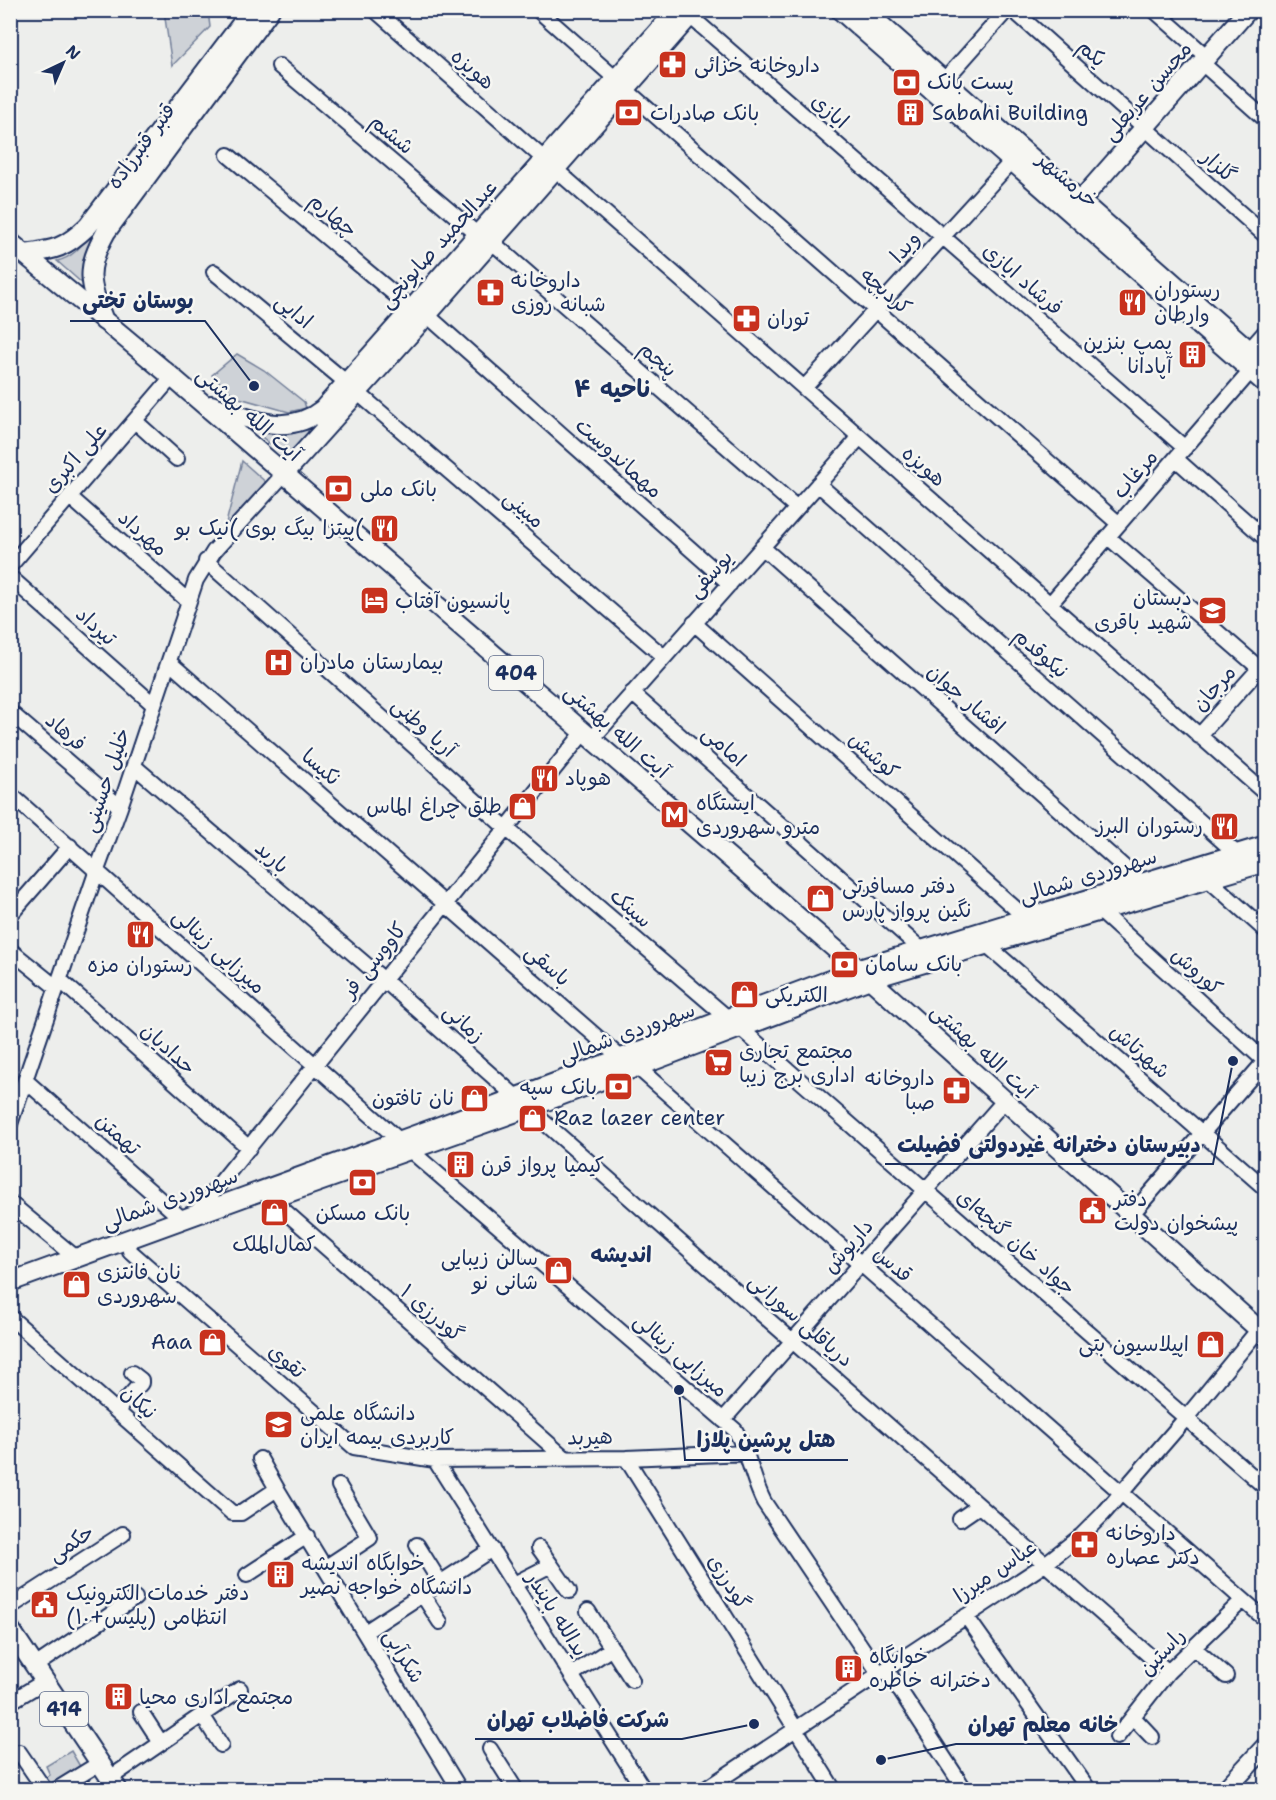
<svg xmlns="http://www.w3.org/2000/svg" width="1276" height="1800" font-family="'Shantell Sans','Playpen Sans Arabic',sans-serif">
<style>
.green{fill:#ced2d7;stroke:#74809a;stroke-width:1.5}
.lines{fill:none;stroke-linecap:round;stroke-linejoin:round}
.minor-casing{stroke:#1b2f5e;stroke-width:18}
.major-casing{stroke:#1b2f5e;stroke-width:22}
.minor{stroke:#f6f6f2;stroke-width:14}
.major{stroke:#f6f6f2;stroke-width:18}
.labels{text-anchor:middle;dominant-baseline:central;stroke-width:5;stroke-linejoin:round;paint-order:stroke}
.shield{fill:#f6f6f2;stroke:#5d6b8a;stroke-width:1.5}
.shield-label{font-size:20px;font-weight:bold;fill:#1b2f5e}
.street-label{font-size:21px;fill:#1b2f5e;stroke:#f6f6f2}
.poi-label{font-size:21px;fill:#1b2f5e;stroke:#f6f6f2;text-anchor:start}
.neighbourhood-label{font-size:22px;font-weight:bold;fill:#1b2f5e;stroke:#f6f6f2}
.quarter-label{font-size:24px;font-weight:bold;fill:#1b2f5e;stroke:#f6f6f2}
.leader{fill:none;stroke:#1b2f5e;stroke-width:2}
.callout-dot{fill:#1b2f5e;stroke:#f6f6f2;stroke-width:2}
.callout-label{font-size:22px;text-anchor:middle;font-weight:bold;fill:#1b2f5e;stroke:#f6f6f2;stroke-width:5;stroke-linejoin:round;paint-order:stroke}
</style>
<rect width="100%" height="100%" fill="#edeeec"/>
<filter id="ink" filterUnits="userSpaceOnUse"><feTurbulence type="fractalNoise" baseFrequency=".0167" numOctaves="2"/><feDisplacementMap in="SourceGraphic" scale="12" xChannelSelector="R" yChannelSelector="G"/><feConvolveMatrix kernelMatrix="1 2 1 2 8 2 1 2 1" color-interpolation-filters="sRGB"/></filter>
<g filter="url(#ink)">
<path class="green" d="M164,11H208L210,27L172,66Z
M94,230L96,232C86,248 80,266 84,285L57,261C75,257 83,243 94,230Z
M237,354L264,370L304,402L306,408L289,412L236,397L212,375Z
M306,429L311,434L290,456L286,457L262,437L261,433L263,431L291,434Z
M242,461L269,485L228,529L225,527Z
M71,1751L81,1768L45,1789L40,1781L50,1775L46,1766Z"/>
<g class="lines">
<defs>
<path id="minor" d="M375,10L544,159
M538,10L616,79
M1013,10L1266,236
M1154,10L1207,57
M690,16L1185,448
M1202,63L1266,120
M279,66L477,234
M944,81L1007,10
M625,89L1119,524
M228,155L411,308
M555,169L1266,794
M492,242L797,508
M214,272L347,383
M427,315L730,584
M1243,357L1266,331
M804,388L1012,161
M357,392L664,657
M135,421L177,459
M1176,459L1266,539
M818,484L1237,854
M70,497L188,601
M1108,537L1266,674
M762,547L1142,883
M206,561L506,828L729,1019
M10,566L172,377
M10,577L154,705
M1050,604L1256,365
M694,623L1026,918
M169,662L622,1059
M632,693L922,950
M10,712L120,807
M1199,736L1259,669
M592,739L860,437
M134,766L384,980L516,1097
M10,794L399,1140
M1208,879L1266,931
M1100,911L1266,1062
M10,915L70,846
M987,945L1266,1189
M10,950L57,988
M60,980L249,1148
M740,1028L1266,1488
M637,1067L1266,1620
M26,1081L182,1219
M528,1108L1168,1672
M10,1124L97,870L120,807L196,580L214,551L284,474
M411,1151L735,1430C749,1452 752,1479 764,1502L879,1673
M271,1199L565,1458
M10,1203L76,1258
M196,1213L584,732
M1131,1215L1266,1060
M130,1251L354,1447L435,1460L626,1458L746,1453
M10,1317L232,1513H241L277,1489L460,1790
M117,1410L141,1383V1380L132,1373
M723,1420L1005,1100
M626,1458L834,1790
M260,1459L277,1489
M435,1460L644,1790
M960,1519L979,1506
M417,1545L440,1582
M539,1548L551,1565
M326,1567L370,1538L339,1486
M247,1575L307,1536
M514,1584L551,1565L569,1591
M422,1594L440,1622
M10,1607L123,1534
M588,1611L632,1680
M966,1616L1089,1790
M365,1632L492,1549
M1194,1648L1226,1676
M35,1666L135,1598
M886,1669L965,1790
M571,1675L612,1648
M10,1702L45,1681
M141,1712L161,1743
M202,1715L221,1745
M1133,1717L1152,1737
M1117,1737L1168,1672L1243,1600
M490,1749L516,1790
M19,1752L45,1790
M110,1778L240,1689
M56,1790L100,1763
M704,1790L1045,1564L1082,1535L1103,1514L1186,1418L1259,1329"/>
<path id="major" d="M840,10L1266,384
M864,10L1266,365
M1073,209L1248,10
M10,242L172,377L870,979L1266,1336
M25,254C55,250 65,248 88,226L252,10
M104,321C89,281 85,270 106,232L270,10
M211,405C249,419 287,438 323,409L677,10
M284,474L427,315L695,10
M271,1199L528,1108L870,979L1266,862
M10,1282L437,1127L859,969L1266,845
M10,1629L118,1790
M1225,1790L1266,1746"/>
</defs>
<use href="#minor" class="minor-casing"/>
<use href="#major" class="major-casing"/>
<use href="#minor" class="minor"/>
<use href="#major" class="major"/>
</g>
</g>
<defs>
<symbol id="pharmacy-square" viewBox="-11 -11 22 22"><rect x="-9" y="-9" width="18" height="18" rx="4" fill="#c8321e" stroke="#f6f6f2"/><path d="M-2-6h4v4h4v4h-4v4h-4v-4h-4v-4h4Z" fill="#fff"/></symbol>
<symbol id="bank-square" viewBox="-11 -11 22 22"><rect x="-9" y="-9" width="18" height="18" rx="4" fill="#c8321e" stroke="#f6f6f2"/><path d="M-6-4H6V4H-6ZM0-2.3a2.3 2.3 0 1 0 0 4.6a2.3 2.3 0 1 0 0-4.6Z" fill="#fff"/></symbol>
<symbol id="building-square" viewBox="-11 -11 22 22"><rect x="-9" y="-9" width="18" height="18" rx="4" fill="#c8321e" stroke="#f6f6f2"/><path d="M-4-6H4V6H1V3H-1V6H-4ZM-2.5-4.3h1.7v1.8h-1.7ZM.8-4.3h1.7v1.8H.8ZM-2.5-1h1.7V.8h-1.7ZM.8-1h1.7V.8H.8Z" fill="#fff"/></symbol>
<symbol id="restaurant-square" viewBox="-11 -11 22 22"><rect x="-9" y="-9" width="18" height="18" rx="4" fill="#c8321e" stroke="#f6f6f2"/><path d="M-5-6h1v4h1v-4h1v4h1v-4h1v5L-1.5 .5V6h-2V.5L-5-1ZM5-6V6H3V1.5H1.5Q1.5-4 5-6Z" fill="#fff"/></symbol>
<symbol id="hotel-square" viewBox="-11 -11 22 22"><rect x="-9" y="-9" width="18" height="18" rx="4" fill="#c8321e" stroke="#f6f6f2"/><path d="M-6-4.5h1.5V1H6V5H4.5V3h-9V5H-6ZM-4 0a1.8 1.8 0 1 1 3.6 0ZM.5 0V-2.5h3Q6-2.5 6 0Z" fill="#fff"/></symbol>
<symbol id="school-square" viewBox="-11 -11 22 22"><rect x="-9" y="-9" width="18" height="18" rx="4" fill="#c8321e" stroke="#f6f6f2"/><path d="M0-5L7-2L0 1L-7-2ZM-4 1L0 2.5L4 1V4Q0 6-4 4Z" fill="#fff"/></symbol>
<symbol id="hospital-square" viewBox="-11 -11 22 22"><rect x="-9" y="-9" width="18" height="18" rx="4" fill="#c8321e" stroke="#f6f6f2"/><path d="M-5-5h3v3.5h4V-5h3V5h-3V1.5h-4V5h-3Z" fill="#fff"/></symbol>
<symbol id="shop-square" viewBox="-11 -11 22 22"><rect x="-9" y="-9" width="18" height="18" rx="4" fill="#c8321e" stroke="#f6f6f2"/><path d="M-5-2.5h2.3a2.7 3.5 0 0 1 5.4 0H5L5.5 6h-11ZM-1.5-2.5h3a1.5 2.3 0 0 0-3 0Z" fill="#fff"/></symbol>
<symbol id="metro-square" viewBox="-11 -11 22 22"><rect x="-9" y="-9" width="18" height="18" rx="4" fill="#c8321e" stroke="#f6f6f2"/><path d="M-5.5 5V-5H-3L0 0L3-5H5.5V5H3V-.5L0 4L-3-.5V5Z" fill="#fff"/></symbol>
<symbol id="supermarket-square" viewBox="-11 -11 22 22"><rect x="-9" y="-9" width="18" height="18" rx="4" fill="#c8321e" stroke="#f6f6f2"/><path d="M-6-5.5h2.5l.6 2H6L4.5 2H-2.5L-4.4-4H-6ZM-1.5 3.2a1.3 1.3 0 1 0 .1 0ZM3 3.2a1.3 1.3 0 1 0 .1 0Z" fill="#fff"/></symbol>
<symbol id="civic-square" viewBox="-11 -11 22 22"><rect x="-9" y="-9" width="18" height="18" rx="4" fill="#c8321e" stroke="#f6f6f2"/><path d="M-.6-6.5H3V-4.5H.6V-3L4-1V1h2V6H-6V1h2V-1L-.6-3ZM-1.2 2.5V6h2.4V2.5Z" fill="#fff"/></symbol>
<symbol id="university-square" viewBox="-11 -11 22 22"><rect x="-9" y="-9" width="18" height="18" rx="4" fill="#c8321e" stroke="#f6f6f2"/><path d="M0-5L7-2L0 1L-7-2ZM-4 1L0 2.5L4 1V4Q0 6-4 4Z" fill="#fff"/></symbol>
</defs>
<g fill-rule="evenodd">
<use href="#pharmacy-square" x="656" y="48" width="33" height="33"/>
<use href="#bank-square" x="890" y="66" width="33" height="33"/>
<use href="#bank-square" x="612" y="96" width="33" height="33"/>
<use href="#building-square" x="894" y="96" width="33" height="33"/>
<use href="#pharmacy-square" x="474" y="276" width="33" height="33"/>
<use href="#restaurant-square" x="1116" y="286" width="33" height="33"/>
<use href="#pharmacy-square" x="730" y="302" width="33" height="33"/>
<use href="#building-square" x="1176" y="338" width="33" height="33"/>
<use href="#bank-square" x="322" y="472" width="33" height="33"/>
<use href="#restaurant-square" x="368" y="512" width="33" height="33"/>
<use href="#hotel-square" x="358" y="584" width="33" height="33"/>
<use href="#school-square" x="1196" y="594" width="33" height="33"/>
<use href="#hospital-square" x="262" y="646" width="33" height="33"/>
<use href="#restaurant-square" x="528" y="762" width="33" height="33"/>
<use href="#shop-square" x="506" y="790" width="33" height="33"/>
<use href="#metro-square" x="658" y="798" width="33" height="33"/>
<use href="#restaurant-square" x="1208" y="810" width="33" height="33"/>
<use href="#shop-square" x="804" y="882" width="33" height="33"/>
<use href="#restaurant-square" x="124" y="918" width="33" height="33"/>
<use href="#bank-square" x="828" y="948" width="33" height="33"/>
<use href="#shop-square" x="728" y="978" width="33" height="33"/>
<use href="#supermarket-square" x="702" y="1046" width="33" height="33"/>
<use href="#bank-square" x="602" y="1070" width="33" height="33"/>
<use href="#pharmacy-square" x="940" y="1074" width="33" height="33"/>
<use href="#shop-square" x="458" y="1082" width="33" height="33"/>
<use href="#shop-square" x="516" y="1102" width="33" height="33"/>
<use href="#building-square" x="444" y="1148" width="33" height="33"/>
<use href="#bank-square" x="346" y="1166" width="33" height="33"/>
<use href="#civic-square" x="1076" y="1194" width="33" height="33"/>
<use href="#shop-square" x="258" y="1196" width="33" height="33"/>
<use href="#shop-square" x="542" y="1254" width="33" height="33"/>
<use href="#shop-square" x="60" y="1268" width="33" height="33"/>
<use href="#shop-square" x="196" y="1326" width="33" height="33"/>
<use href="#shop-square" x="1194" y="1328" width="33" height="33"/>
<use href="#university-square" x="262" y="1408" width="33" height="33"/>
<use href="#pharmacy-square" x="1068" y="1528" width="33" height="33"/>
<use href="#building-square" x="264" y="1558" width="33" height="33"/>
<use href="#civic-square" x="28" y="1588" width="33" height="33"/>
<use href="#building-square" x="832" y="1652" width="33" height="33"/>
<use href="#building-square" x="102" y="1680" width="33" height="33"/>
</g>
<g class="labels">
<g class="shield">
<rect x="489" y="656" width="54" height="34" rx="4.5"/>
<rect x="40" y="1692" width="48" height="34" rx="4.5"/>
</g>
<g class="shield-label">
<text x="516" y="673">404</text>
<text x="64" y="1709">414</text>
</g>
<g class="street-label">
<text transform="translate(1092 53) rotate(42)">یکم</text>
<text transform="translate(473 69) rotate(41)">هویزه</text>
<text transform="translate(1147 91) rotate(-49)">محسن عربعلی</text>
<text transform="translate(830 111) rotate(41)">ایازی</text>
<text transform="translate(392 134) rotate(40)">ششم</text>
<text transform="translate(141 146) rotate(-54)">قنبر قنبرزاده</text>
<text transform="translate(1219 166) rotate(42)">گلزار</text>
<text transform="translate(1068 180) rotate(41)">خرمشهر</text>
<text transform="translate(333 215) rotate(40)">چهارم</text>
<text transform="translate(438 244) rotate(-48)">عبدالحمید صابونچی</text>
<text transform="translate(905 247) rotate(-48)">ویدا</text>
<text transform="translate(1023 279) rotate(41)">فرشاد ایازی</text>
<text transform="translate(886 291) rotate(41)">کردبچه</text>
<text transform="translate(294 311) rotate(40)">ادایی</text>
<text transform="translate(658 359) rotate(41)">پنجم</text>
<text transform="translate(249 414) rotate(41)">آیت الله بهشتی</text>
<text transform="translate(75 458) rotate(-49)">علی‌ اکبری</text>
<text transform="translate(619 458) rotate(42)">مهماندوست</text>
<text transform="translate(924 466) rotate(41)">هویزه</text>
<text transform="translate(1135 474) rotate(-49)">مرغاب</text>
<text transform="translate(524 509) rotate(41)">مبینی</text>
<text transform="translate(143 533) rotate(41)">مهرداد</text>
<text transform="translate(710 574) rotate(-48)">یوسفی</text>
<text transform="translate(96 626) rotate(42)">تیرداد</text>
<text transform="translate(1041 653) rotate(41)">نیکوقدم</text>
<text transform="translate(1214 688) rotate(-48)">مرجان</text>
<text transform="translate(966 699) rotate(41)">افشار جوان</text>
<text transform="translate(424 727) rotate(42)">آریا وطنی</text>
<text transform="translate(617 731) rotate(41)">آیت الله بهشتی</text>
<text transform="translate(66 732) rotate(41)">فرهاد</text>
<text transform="translate(724 746) rotate(42)">امامی</text>
<text transform="translate(874 755) rotate(42)">کوشش</text>
<text transform="translate(321 767) rotate(41)">نکیسا</text>
<text transform="translate(106 780) rotate(-71)">خلیل حسینی</text>
<text transform="translate(272 857) rotate(41)">باربد</text>
<text transform="translate(1088 876) rotate(-17)">سهروردی شمالی</text>
<text transform="translate(631 908) rotate(41)">سینک</text>
<text transform="translate(219 951) rotate(42)">میرزایی زینالی</text>
<text transform="translate(374 960) rotate(-51)">کاووسی فر</text>
<text transform="translate(548 965) rotate(41)">باسقی</text>
<text transform="translate(1197 971) rotate(42)">کوروش</text>
<text transform="translate(464 1023) rotate(42)">زمانی</text>
<text transform="translate(627 1033) rotate(-20)">سهروردی شمالی</text>
<text transform="translate(168 1048) rotate(42)">حدادیان</text>
<text transform="translate(983 1051) rotate(42)">آیت الله بهشتی</text>
<text transform="translate(1140 1051) rotate(41)">شهرتاش</text>
<text transform="translate(118 1134) rotate(42)">تهمتن</text>
<text transform="translate(170 1199) rotate(-20)">سهروردی شمالی</text>
<text transform="translate(1016 1242) rotate(41)">جواد خان گنجه‌ای</text>
<text transform="translate(848 1246) rotate(-49)">داریوش</text>
<text transform="translate(893 1264) rotate(41)">قدس</text>
<text transform="translate(432 1313) rotate(41)">گودرزی ۱</text>
<text transform="translate(801 1320) rotate(41)">دریاقلی سورانی</text>
<text transform="translate(681 1355) rotate(41)">میرزایی زینالی</text>
<text transform="translate(287 1361) rotate(41)">تقوی</text>
<text transform="translate(139 1402) rotate(42)">نیکان</text>
<text transform="translate(590 1437) rotate(-1)">هیربد</text>
<text transform="translate(71 1543) rotate(-33)">حکمی</text>
<text transform="translate(995 1571) rotate(-34)">عباس میرزا</text>
<text transform="translate(729 1582) rotate(58)">گودرزی</text>
<text transform="translate(557 1614) rotate(58)">یدالله بایندر</text>
<text transform="translate(1162 1652) rotate(-47)">راستین</text>
<text transform="translate(404 1656) rotate(59)">شکرآبی</text>
</g>
<g class="poi-label">
<text x="694" y="65">داروخانه خزائی</text>
<text x="927" y="82">پست بانک</text>
<text x="650" y="113">بانک صادرات</text>
<text x="932" y="113">Sabahi Building</text>
<text x="511" y="280">داروخانه<tspan x="511" dy="24">شبانه روزی</tspan></text>
<text x="1154" y="290">رستوران<tspan x="1154" dy="24">وارطان</tspan></text>
<text x="767" y="318">توران</text>
<text x="1172" y="342" text-anchor="end">پمپ بنزین<tspan x="1172" dy="24">آپادانا</tspan></text>
<text x="360" y="489">بانک ملی</text>
<text x="364" y="528" text-anchor="end">پیتزا بیگ بوی )نیک بو(</text>
<text x="1192" y="598" text-anchor="end">دبستان<tspan x="1192" dy="24">شهید باقری</tspan></text>
<text x="395" y="601">پانسیون آفتاب</text>
<text x="300" y="662">بیمارستان مادران</text>
<text x="565" y="778">هوپاد</text>
<text x="696" y="803">ایستگاه<tspan x="696" dy="24">مترو سهروردی</tspan></text>
<text x="502" y="806" text-anchor="end">طلق چراغ الماس</text>
<text x="1203" y="826" text-anchor="end">رستوران البرز</text>
<text x="842" y="886">دفتر مسافرتی<tspan x="842" dy="24">نگین پرواز پارس</tspan></text>
<text x="865" y="964">بانک سامان</text>
<text x="140" y="965" text-anchor="middle">رستوران مزه</text>
<text x="765" y="995">الکتریکی</text>
<text x="739" y="1051">مجتمع تجاری<tspan x="739" dy="24">اداری برج زیبا</tspan></text>
<text x="935" y="1078" text-anchor="end">داروخانه<tspan x="935" dy="24">صبا</tspan></text>
<text x="597" y="1087" text-anchor="end">بانک سپه</text>
<text x="454" y="1098" text-anchor="end">نان تافتون</text>
<text x="554" y="1118">Raz lazer center</text>
<text x="481" y="1165">کیمیا پرواز قرن</text>
<text x="1114" y="1199">دفتر<tspan x="1114" dy="24">پیشخوان دولت</tspan></text>
<text x="363" y="1213" text-anchor="middle">بانک مسکن</text>
<text x="274" y="1244" text-anchor="middle">کمال‌الملک</text>
<text x="538" y="1258" text-anchor="end">سالن زیبایی<tspan x="538" dy="24">شانی نو</tspan></text>
<text x="97" y="1272">نان فانتزی<tspan x="97" dy="24">سهروردی</tspan></text>
<text x="192" y="1342" text-anchor="end">Aaa</text>
<text x="1189" y="1344" text-anchor="end">اپیلاسیون بتی</text>
<text x="300" y="1413">دانشگاه علمی<tspan x="300" dy="24">کاربردی بیمه ایران</tspan></text>
<text x="1106" y="1533">داروخانه<tspan x="1106" dy="24">دکتر عصاره</tspan></text>
<text x="301" y="1563">خوابگاه اندیشه<tspan x="301" dy="24">دانشگاه خواجه نصیر</tspan></text>
<text x="66" y="1593">دفتر خدمات الکترونیک<tspan x="66" dy="24">انتظامی (پلیس+۱۰)</tspan></text>
<text x="869" y="1656">خوابگاه<tspan x="869" dy="24">دخترانه خاطره</tspan></text>
<text x="139" y="1697">مجتمع اداری محیا</text>
</g>
<g class="neighbourhood-label">
<text x="621" y="1254">اندیشه</text>
</g>
<g class="quarter-label">
<text x="612" y="389">ناحیه ۴</text>
</g>
</g>
<path class="leader" d="M254 386L205 321H70M1233 1061L1213 1164H885M679 1390L685 1460H848M754 1724L682 1739H475M881 1760L956 1744H1130"/>
<g class="callout-dot">
<circle cx="254" cy="386" r="6"/>
<circle cx="1233" cy="1061" r="6"/>
<circle cx="679" cy="1390" r="6"/>
<circle cx="754" cy="1724" r="6"/>
<circle cx="881" cy="1760" r="6"/>
</g>
<g class="callout-label">
<text x="138" y="308">بوستان تختی</text>
<text x="1049" y="1152">دبيرستان دخترانه غیردولتی فضیلت</text>
<text x="766" y="1447">هتل پرشین پلازا</text>
<text x="578" y="1727">شرکت فاضلاب تهران</text>
<text x="1043" y="1732">خانه معلم تهران</text>
</g>
<rect width="1276" height="1800" fill="none" stroke="#f6f6f2" stroke-width="36"/>
<rect x="18" y="18" width="1240" height="1764" fill="none" stroke="#1b2f5e" stroke-width="2" filter="url(#ink)"/>
<g transform="translate(63 63) rotate(44)" stroke="#f6f6f2" stroke-width="4.5" paint-order="stroke">
<path d="M0-4.5L10 22L0 15L-10 22Z" fill="#1b2f5e"/>
<text y="-9" font-size="16" font-weight="bold" text-anchor="middle" fill="#1b2f5e">N</text>
</g>
</svg>
